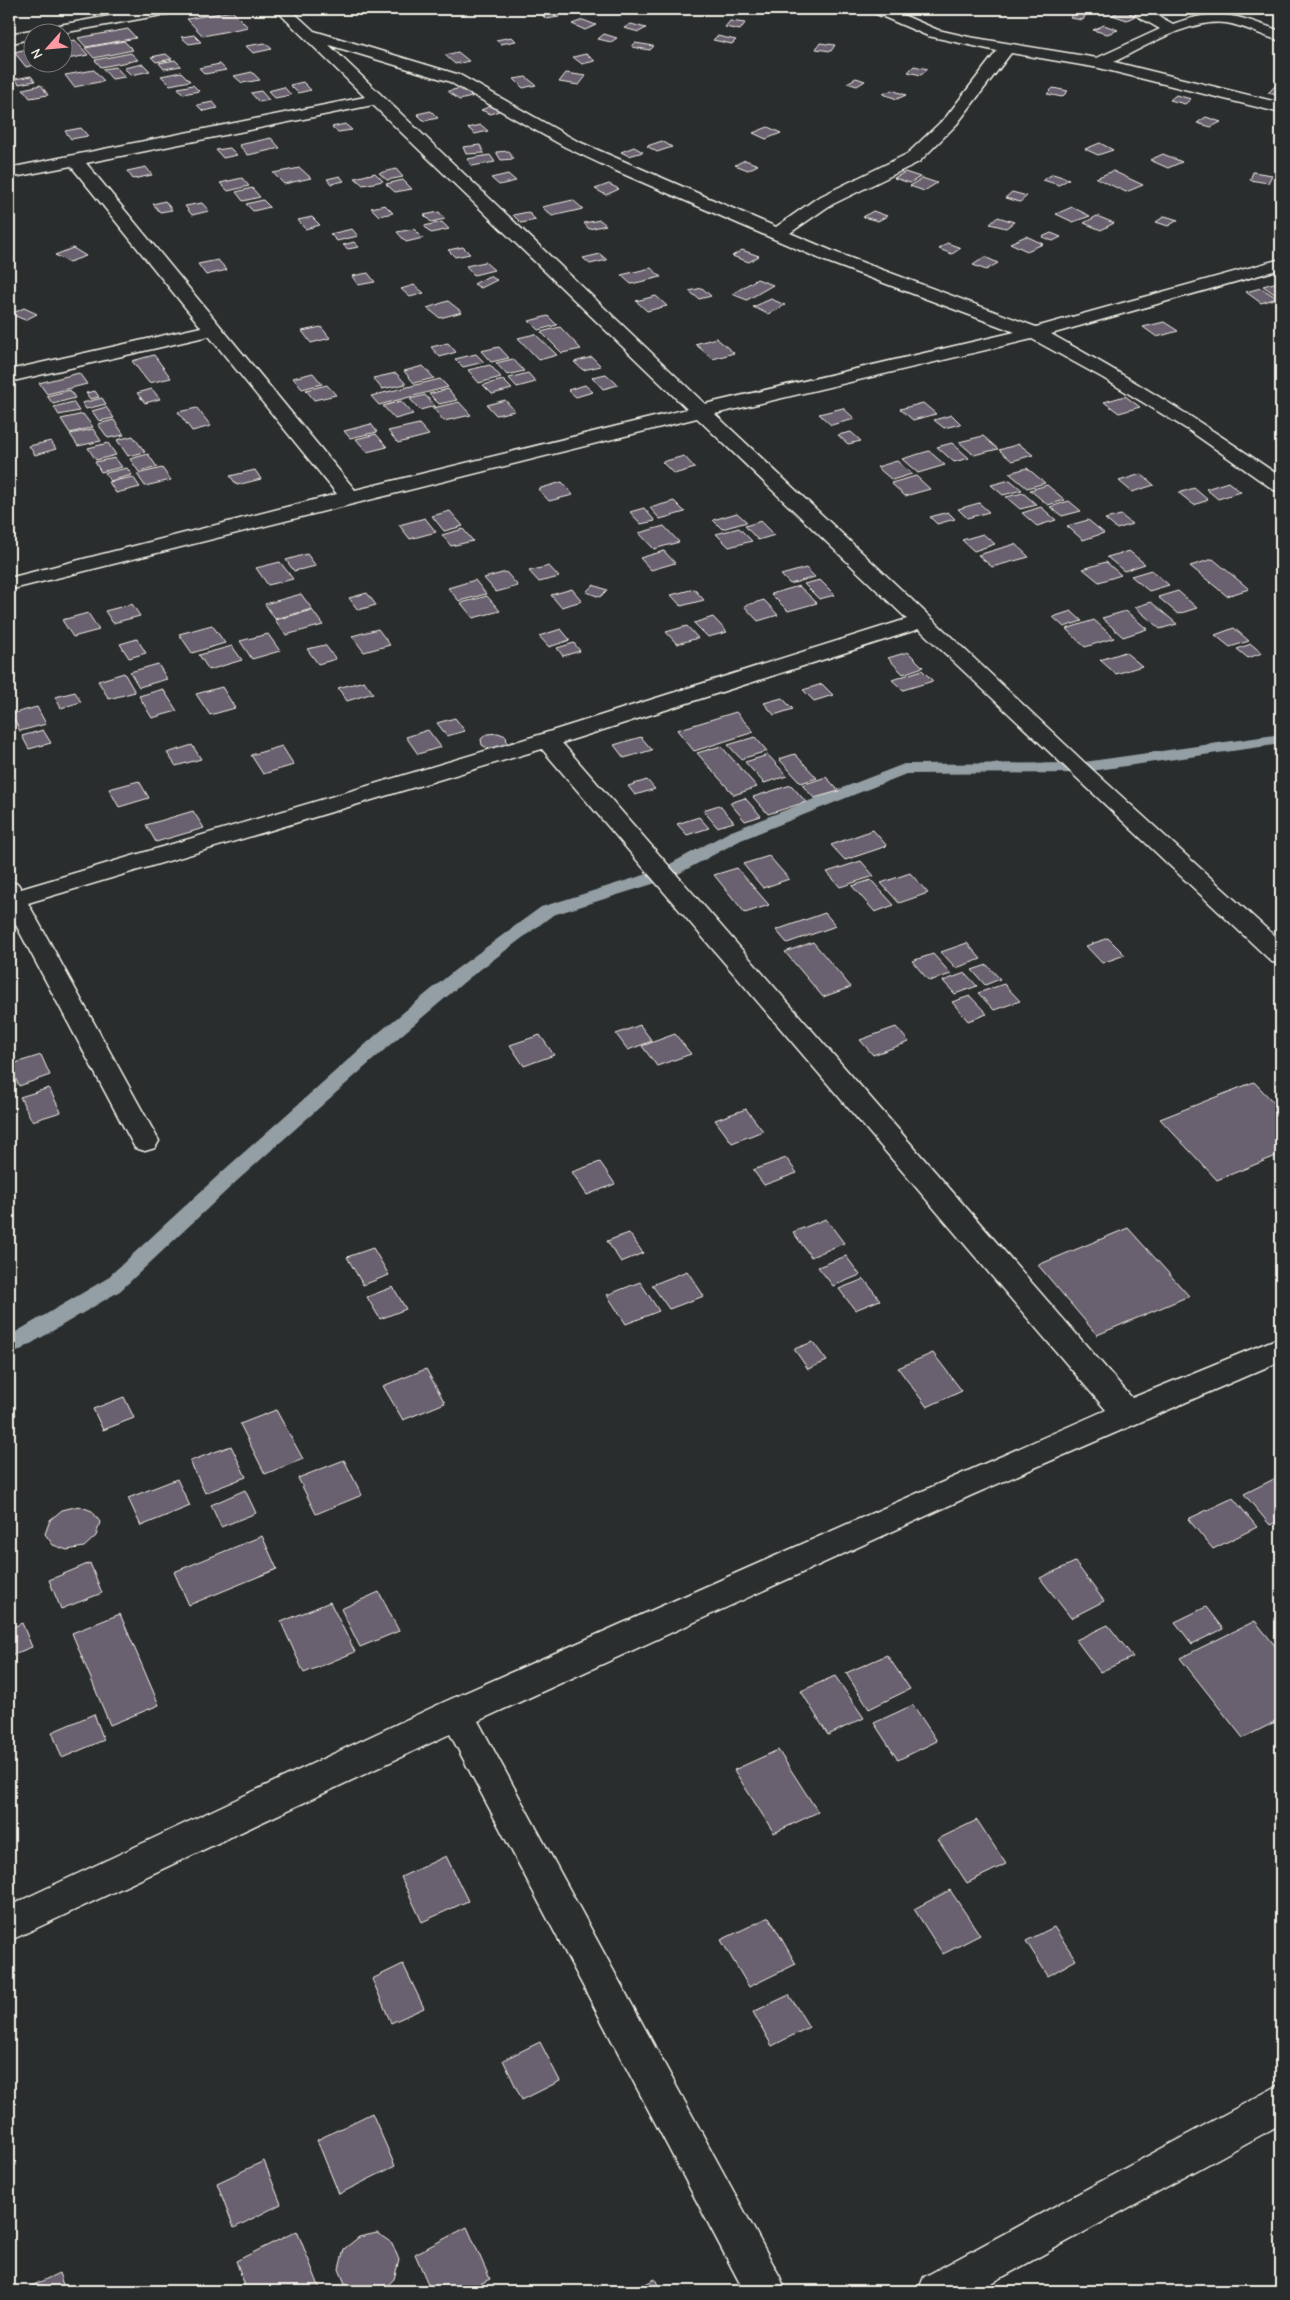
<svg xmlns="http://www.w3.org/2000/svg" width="1290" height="2300" font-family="'Comic Neue',sans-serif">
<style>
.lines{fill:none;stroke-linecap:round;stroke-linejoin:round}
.stream{fill:#939fa4;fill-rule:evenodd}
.building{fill:#696070;stroke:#f4f1e8}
.minor-casing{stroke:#f4f1e8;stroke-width:3}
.minor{fill:#2a2d2e;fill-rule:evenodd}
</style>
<rect width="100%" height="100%" fill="#2a2d2e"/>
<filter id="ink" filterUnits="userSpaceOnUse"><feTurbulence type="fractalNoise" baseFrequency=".02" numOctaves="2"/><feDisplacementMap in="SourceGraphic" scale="10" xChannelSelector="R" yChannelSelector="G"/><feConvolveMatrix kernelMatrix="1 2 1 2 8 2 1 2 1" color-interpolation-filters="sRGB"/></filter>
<g filter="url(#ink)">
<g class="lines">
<path class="stream" d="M1281,734V744L1077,773L906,774L741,840L669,879L553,915L469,978L391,1044L238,1180L120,1291L17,1352L9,1354V1336L106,1279L224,1170L377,1034L455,970L541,907L657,871L729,832L904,764L1077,763Z"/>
</g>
<path class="building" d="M1122,10L1137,15L1127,20L1112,15Z
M232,11L248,27L203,36L187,19Z
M552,11L559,17L546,19L540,13Z
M1074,12L1086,14L1083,20L1070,18Z
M583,20L596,25L585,30L572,24Z
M730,21L745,23L740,30L725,27Z
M631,24L646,28L639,32L624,28Z
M1104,25L1118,30L1107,34L1093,30Z
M128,29L136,38L86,47L78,38Z
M604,34L617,38L611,42L598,39Z
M194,35L201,42L189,44L181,37Z
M717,36L736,40L732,44L713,40Z
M512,37L516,41L501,44L496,40Z
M75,40L88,55L62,60V43Z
M124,41L133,50L94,58L85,48Z
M265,43L272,49L253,53L246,46Z
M635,43L654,46L650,50L632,47Z
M820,43L835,45L831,51L816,49Z
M32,48V62H47L26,67L14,52Z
M458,52L469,61L455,64L445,55Z
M131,53L138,60L101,67L95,60Z
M166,54L172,59L156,62L151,57Z
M586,54L595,61L582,64L573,57Z
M175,60L181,66L164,69L159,63Z
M143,64L150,71L131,75L124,68Z
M220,64L226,70L205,74L199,68Z
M914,66L928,69L921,75L908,72Z
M116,67L125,77L112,79L103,69Z
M94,70L104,81L74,87L65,75Z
M181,72L190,81L170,85L161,76Z
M252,72L260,80L242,83L234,76Z
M566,73L586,76L579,85L559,82Z
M31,76L35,81L19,84L15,79Z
M526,77L536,85L523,88L514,79Z
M856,78L865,81L857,86L847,83Z
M303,82L311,90L298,93L290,85Z
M1277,84L1281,85V96L1268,93Z
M41,85L48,95L30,98L23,89Z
M193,85L199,91L183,94L178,88Z
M284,87L291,95L275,98L268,91Z
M462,88L472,97L459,100L448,91Z
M1053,88L1068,91L1062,97L1047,94Z
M892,90L906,95L897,99L883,94Z
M261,91L269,100L259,102L251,93Z
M1176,95L1191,99L1185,104L1170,100Z
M213,102L218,108L203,111L197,105Z
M491,106L501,110L491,114L481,110Z
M431,111L438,118L424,121L417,114Z
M1206,117L1221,122L1211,127L1197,123Z
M345,124L352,130L338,132L332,127Z
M481,125L488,131L475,134L468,128Z
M768,127L781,133L766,139L753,133Z
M81,128L88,136L71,139L65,131Z
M271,138L280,148L248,155L239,145Z
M662,141L672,147L657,152L647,146Z
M1100,143L1113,150L1098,155L1085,149Z
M480,145L484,153L466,154L463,147Z
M634,147L643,152L629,156L621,152Z
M230,148L237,155L223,158L216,150Z
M509,151L513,159L501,160L496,152Z
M1163,154L1182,162L1168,168L1150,160Z
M490,155L495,162L472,166L467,159Z
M745,160L758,165L748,170L735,165Z
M146,167L152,175L133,179L127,171Z
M300,168L311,178L284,184L273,173Z
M396,169L403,177L387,180L379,173Z
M1113,171L1143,185L1126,192L1096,178Z
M905,172L920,177L910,183L894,178Z
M1253,172L1272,175L1268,183L1250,180Z
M375,173L383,181L363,185L355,178Z
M508,174L516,181L499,185L491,178Z
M1053,174L1069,179L1059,185L1043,180Z
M340,176L344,181L331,184L327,179Z
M242,178L249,186L228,191L220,183Z
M922,178L937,183L924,191L910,186Z
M403,180L412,189L395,192L386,184Z
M609,184L619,189L606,195L595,189Z
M252,188L260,197L243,201L236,192Z
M1012,192L1027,196L1020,202L1005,198Z
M263,200L270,207L253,211L246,204Z
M573,200L583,209L552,216L542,207Z
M165,201L172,210L160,212L153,204Z
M202,203L209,211L192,215L185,206Z
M385,205L393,213L379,216L371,208Z
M1072,207L1090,216L1073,222L1056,214Z
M873,211L887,216L878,221L863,217Z
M439,212L445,219L431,222L424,215Z
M528,212L536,220L521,223L513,215Z
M1097,216L1114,223L1101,230L1084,223Z
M1165,216L1178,220L1168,226L1156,222Z
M312,217L320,225L305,229L298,220Z
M998,217L1014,222L1006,228L990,224Z
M600,220L606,225L589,229L584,223Z
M442,222L449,229L431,233L424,226Z
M352,229L358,236L337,241L330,234Z
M414,229L423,238L406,242L397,232Z
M1051,233L1061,237L1053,241L1042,237Z
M1026,236L1043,244L1027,251L1010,243Z
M354,242L359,247L348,249L343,245Z
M947,243L961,248L952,254L939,249Z
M463,247L470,254L455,257L448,250Z
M73,248L86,256L69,262L55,255Z
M742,250L759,256L749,262L732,256Z
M600,254L607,260L590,264L583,258Z
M985,257L998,263L986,270L973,265Z
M218,260L227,270L206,275L198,264Z
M485,262L494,270L474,275L466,266Z
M651,268L661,277L631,284L621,275Z
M368,273L375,282L358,285L352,276Z
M489,276L497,280L481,288L474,284Z
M757,279L773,285L747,300L732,294Z
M1281,281V296L1279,297L1263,286Z
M414,285L424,293L410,297L401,289Z
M702,288L711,296L699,299L689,291Z
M1261,288L1277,298L1261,303L1246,292Z
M656,296L667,306L647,311L636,301Z
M771,299L785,305L768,314L753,307Z
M448,301L462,312L440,318L427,308Z
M24,308L37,314L25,320L11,314Z
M548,316L557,325L538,330L529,321Z
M1164,322L1178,331L1157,337L1143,327Z
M321,327L330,338L311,343L302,331Z
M560,327L581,349L562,353L541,332Z
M535,334L557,355L539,360L518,338Z
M716,338L734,353L713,359L695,344Z
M448,343L456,352L440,357L431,347Z
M499,347L509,358L491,362L481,351Z
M476,354L484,362L463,367L455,359Z
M154,355L171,378L149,383L132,361Z
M592,357L601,366L583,370L574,362Z
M513,359L524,371L507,375L496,363Z
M490,365L501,377L479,383L468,370Z
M423,366L434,378L414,383L404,371Z
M79,373L87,384L47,394L39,383Z
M313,373L322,384L302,389L293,378Z
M396,373L406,384L382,389L373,378Z
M528,373L536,382L517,387L509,378Z
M606,374L618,385L603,389L592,377Z
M440,379L448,387L379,405L371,396Z
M503,380L512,389L492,394L483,385Z
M327,385L336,395L314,400L306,390Z
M585,385L593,392L576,397L568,390Z
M152,389L160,399L145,403L137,393Z
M448,389L457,400L439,404L429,394Z
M70,390L75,398L53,404L47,396Z
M95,391L99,397L90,399L86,393Z
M425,395L435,406L420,410L410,399Z
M1125,396L1140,407L1119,413L1104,402Z
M102,398L106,404L86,409L82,403Z
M505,400L515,411L496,415L487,405Z
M401,401L413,414L395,419L383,406Z
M73,402L79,411L59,415L54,407Z
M459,402L471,415L444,421L433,408Z
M923,403L936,414L913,420L900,409Z
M106,407L114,418L99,421L92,411Z
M197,408L211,426L192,431L178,412Z
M843,408L855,419L831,425L819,414Z
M83,414L93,427L70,433L61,419Z
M952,415L961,424L944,428L934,420Z
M114,420L124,435L108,438L98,424Z
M371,424L377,432L350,438L344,431Z
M419,424L429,435L398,443L388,431Z
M93,429L101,441L78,446L70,434Z
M851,432L861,441L848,444L838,435Z
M376,434L387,447L367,452L356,439Z
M133,436L145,452L128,456L117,440Z
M983,436L998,449L974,455L959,442Z
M51,441L56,449L35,455L29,446Z
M108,443L116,455L96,460L88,448Z
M952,443L969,458L954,462L937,447Z
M1019,444L1033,455L1012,461L999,450Z
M929,451L945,465L918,473L902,459Z
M148,454L157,467L139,472L130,459Z
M684,456L695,468L674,474L662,462Z
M115,458L122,467L101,472L95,462Z
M897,461L912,474L892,480L877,467Z
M127,468L132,475L110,481L105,473Z
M162,468L171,480L145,486L137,474Z
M1027,468L1045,483L1027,488L1009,473Z
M255,470L261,479L237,485L230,476Z
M1141,474L1154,485L1132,492L1119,481Z
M916,476L930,489L905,496L891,483Z
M133,477L140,487L116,493L109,482Z
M1010,480L1022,490L1003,495L991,485Z
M562,482L573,495L549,501L538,489Z
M1228,482L1241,492L1218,499L1206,489Z
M1047,485L1065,500L1048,505L1030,490Z
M1194,488L1208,500L1194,505L1179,493Z
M1023,493L1037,505L1020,509L1006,497Z
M674,501L685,512L660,519L650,508Z
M1069,501L1081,511L1062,516L1050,507Z
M979,503L989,512L967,518L958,509Z
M1041,507L1056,520L1037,526L1022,513Z
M644,508L655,521L641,524L630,512Z
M450,511L463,526L444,531L432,516Z
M948,512L955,519L937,524L930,517Z
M737,513L747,522L722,529L713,520Z
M1121,515L1132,524L1117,529L1105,519Z
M425,518L436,532L410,539L399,525Z
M1088,520L1104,533L1083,540L1067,526Z
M761,521L775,535L758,540L745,526Z
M664,526L679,542L654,549L639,533Z
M739,528L752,541L729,547L716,534Z
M463,529L473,541L451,546L442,535Z
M983,534L995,544L974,551L962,540Z
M1015,544L1029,557L992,567L978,555Z
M664,551L675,563L651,570L640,558Z
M1129,551L1145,564L1124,571L1107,557Z
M307,554L316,566L294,571L286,560Z
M1213,559L1249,589L1227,596L1190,566Z
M280,562L293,579L268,585L256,568Z
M1106,562L1121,575L1099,582L1083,569Z
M549,566L559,577L539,582L529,571Z
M806,568L815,577L790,584L781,575Z
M1151,570L1169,585L1149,591L1131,576Z
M506,572L518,586L496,592L484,578Z
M475,580L486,594L459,601L448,588Z
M820,580L835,595L819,599L804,584Z
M593,585L607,590L600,597L586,592Z
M799,586L817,603L788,611L771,594Z
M572,589L582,601L561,607L551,595Z
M694,589L704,600L681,606L671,595Z
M1178,591L1197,608L1178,614L1158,597Z
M367,593L376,605L358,610L349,598Z
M301,594L312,609L275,619L265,604Z
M487,596L500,611L473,618L461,603Z
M764,600L778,615L758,621L744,606Z
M1151,602L1177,624L1160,629L1135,607Z
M132,604L140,616L113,623L105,611Z
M312,610L323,625L286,635L275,620Z
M1071,611L1082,621L1064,627L1053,617Z
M1126,611L1147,629L1123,637L1102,618Z
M88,613L99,630L73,637L62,620Z
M713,617L727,632L708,637L694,623Z
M1094,620L1114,638L1085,647L1066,629Z
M212,625L225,643L192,653L179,634Z
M687,626L698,638L677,644L666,632Z
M1234,628L1249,641L1230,647L1215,635Z
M378,629L390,645L364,652L352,636Z
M561,629L570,640L549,647L539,636Z
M268,634L280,651L252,659L240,641Z
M137,639L146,653L129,658L120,644Z
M574,643L580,651L563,656L557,648Z
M1251,644L1262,653L1248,658L1237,649Z
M325,645L336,659L318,664L307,649Z
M232,646L242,660L209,670L199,655Z
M908,652L923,667L903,674L888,658Z
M1125,652L1142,666L1116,674L1100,660Z
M158,664L167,679L139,687L130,672Z
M922,670L933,681L903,690L892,680Z
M124,673L135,692L109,699L98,681Z
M364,681L373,693L347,701L338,688Z
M822,684L833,695L814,701L803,690Z
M222,687L235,708L210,715L196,694Z
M163,689L177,711L152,718L139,696Z
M75,692L81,702L61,708L55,697Z
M782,698L793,709L774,715L764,703Z
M37,707L46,724L20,731L11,714Z
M736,712L754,732L694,751L677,730Z
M455,718L465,731L447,736L437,723Z
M43,730L51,743L29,749L22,736Z
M428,730L441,747L418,754L406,737Z
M498,733L506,736L507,743L500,748L489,749L482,745L481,739L487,734Z
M641,737L652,750L624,758L614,745Z
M755,737L767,751L741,759L728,745Z
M192,745L201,759L176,766L167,753Z
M282,746L294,765L263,774L251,755Z
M721,746L757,787L734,795L697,753Z
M795,754L817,778L801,783L779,759Z
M768,755L787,776L764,783L745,762Z
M826,777L839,791L814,798L802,785Z
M647,780L655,789L635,795L628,786Z
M139,781L149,798L119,807L109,789Z
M791,785L806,802L768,814L753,797Z
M745,798L761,816L745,821L730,803Z
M719,805L734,822L717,827L703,810Z
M193,811L204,828L156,842L146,825Z
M699,817L709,828L687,835L677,824Z
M873,830L887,846L845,860L831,845Z
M769,856L789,879L763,888L743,864Z
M861,861L874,876L840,887L827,872Z
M737,868L769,905L745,913L714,875Z
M910,873L928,893L899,903L881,883Z
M871,880L894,905L875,912L852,886Z
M825,913L836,926L787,943L776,930Z
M1108,938L1125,955L1102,963L1086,946Z
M813,942L851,987L823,997L785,952Z
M967,943L981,959L956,968L941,952Z
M933,954L951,974L929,981L912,961Z
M987,965L1000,979L985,985L972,970Z
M965,973L977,986L955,994L943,981Z
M1004,984L1020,1001L994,1010L978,993Z
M970,996L987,1014L968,1021L952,1002Z
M640,1025L652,1041L628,1050L616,1034Z
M896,1027L909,1042L873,1055L860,1040Z
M675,1034L691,1054L657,1066L642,1046Z
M540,1035L554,1055L524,1066L510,1045Z
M41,1055L50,1075L19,1086L9,1065Z
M1254,1082L1281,1110V1154L1217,1180L1160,1119Z
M49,1088L61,1112L32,1121L20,1097Z
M746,1109L763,1131L732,1143L715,1120Z
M786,1158L797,1173L764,1185L753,1170Z
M600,1162L615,1184L587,1195L572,1172Z
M826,1219L844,1243L811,1257L793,1232Z
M1128,1228L1189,1296L1097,1335L1038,1265Z
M629,1233L643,1253L621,1262L607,1241Z
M373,1248L389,1275L363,1285L347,1257Z
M846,1256L860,1275L833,1286L818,1267Z
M687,1271L704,1296L669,1309L652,1285Z
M864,1279L880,1300L855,1310L839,1289Z
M640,1282L659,1311L626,1324L607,1295Z
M393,1287L406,1309L380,1319L367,1297Z
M813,1342L827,1361L808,1369L794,1349Z
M933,1353L962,1391L927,1407L898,1368Z
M426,1369L445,1403L403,1420L383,1386Z
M124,1397L134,1418L103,1430L93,1409Z
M276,1410L303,1459L265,1474L240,1424Z
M231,1446L246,1477L205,1493L190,1461Z
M344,1460L362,1495L316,1514L298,1478Z
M1276,1478L1281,1484V1520L1270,1525L1244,1494Z
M177,1479L190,1506L141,1526L128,1498Z
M245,1490L256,1513L221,1527L211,1505Z
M1233,1498L1257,1527L1213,1549L1188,1519Z
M79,1506L92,1511L100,1522L96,1536L84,1547L67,1550L53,1545L45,1534L50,1520L62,1510Z
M262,1536L277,1569L189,1605L174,1572Z
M1075,1562L1104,1601L1071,1618L1040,1578Z
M90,1563L102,1593L61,1609L49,1580Z
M379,1592L399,1631L360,1647L341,1609Z
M330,1602L355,1652L304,1673L281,1622Z
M1206,1607L1223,1629L1192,1644L1175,1622Z
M120,1614L159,1705L110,1725L72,1633Z
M1255,1621L1281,1653V1719L1243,1738L1180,1658Z
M22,1623L32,1647L9,1656V1629Z
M1108,1625L1133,1657L1100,1672L1076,1640Z
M887,1655L910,1689L869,1709L846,1673Z
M835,1676L864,1718L828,1735L801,1691Z
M913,1705L937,1741L898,1760L874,1723Z
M94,1714L104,1740L62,1758L52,1732Z
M778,1750L818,1812L774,1833L734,1770Z
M977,1820L1006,1864L967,1883L938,1839Z
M446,1856L468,1901L422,1922L401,1877Z
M950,1890L980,1935L943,1954L914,1909Z
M769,1917L796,1964L749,1987L721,1940Z
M1054,1927L1076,1960L1048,1976L1026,1941Z
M403,1964L424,2008L391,2023L372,1979Z
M789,1995L809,2027L772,2046L753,2012Z
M540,2042L560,2081L522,2100L503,2060Z
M372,2113L395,2166L339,2194L317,2140Z
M264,2161L281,2204L234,2228L217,2183Z
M467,2227L490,2279L466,2291H431L415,2254Z
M297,2231L321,2291H247L236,2261Z
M377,2233L392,2243L399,2260L394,2279L382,2291H356L346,2286L339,2269L344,2249L359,2237Z
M59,2273L65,2291H21Z
M655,2279L661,2291H632Z"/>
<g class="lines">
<defs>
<path id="minor" d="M149,9H180L173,13L62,33L32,32V38L9,44V34Z
M275,9H290L314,31L460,75L577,141L776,227L817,198L907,154L946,117L997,51L928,36L872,12L870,9H889L938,30L969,37L1097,58L1160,29L1130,12L1128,9H1146L1173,24C1219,7 1237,16 1281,31V41C1262,36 1245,26 1226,23C1192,18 1144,47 1114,62L1281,103V113L1099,68L1011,53L957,124L919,162L829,206L790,233L837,253L1036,327L1281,259V269L1051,334C1131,378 1207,425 1281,477V492L1274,490L1190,431L1103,378L1032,339L715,414L1085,763L1281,942V964L1272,962L919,629L562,743L1132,1398L1281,1337V1361L972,1495L478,1721L780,2277L786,2291H744L450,1734L9,1941V1906L444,1702L1106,1410L542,749L28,903L159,1141L155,1148L145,1151L135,1148L9,912V882L18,884L21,889L539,735L907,619L697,418L9,590V578L337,494L209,336L9,382V370L201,327L71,166L9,178V168L365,97ZM329,45L448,81L565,147L614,170L825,261L1015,332L705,404ZM373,105L687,409L355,490L86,163Z
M1281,2084V2124L977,2291H918L924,2277Z"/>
</defs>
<use href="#minor" class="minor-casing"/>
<use href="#minor" class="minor"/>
</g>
</g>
<rect width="1290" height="2300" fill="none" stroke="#2a2d2e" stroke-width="30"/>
<rect x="15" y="15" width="1260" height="2270" fill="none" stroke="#f4f1e8" stroke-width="2" filter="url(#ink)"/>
<g transform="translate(48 48) rotate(243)"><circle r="24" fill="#2a2d2e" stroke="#7b7b78"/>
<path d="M0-4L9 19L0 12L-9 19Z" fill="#ff9aa2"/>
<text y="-8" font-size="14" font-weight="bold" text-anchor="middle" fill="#f4f1e8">N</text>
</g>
</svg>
